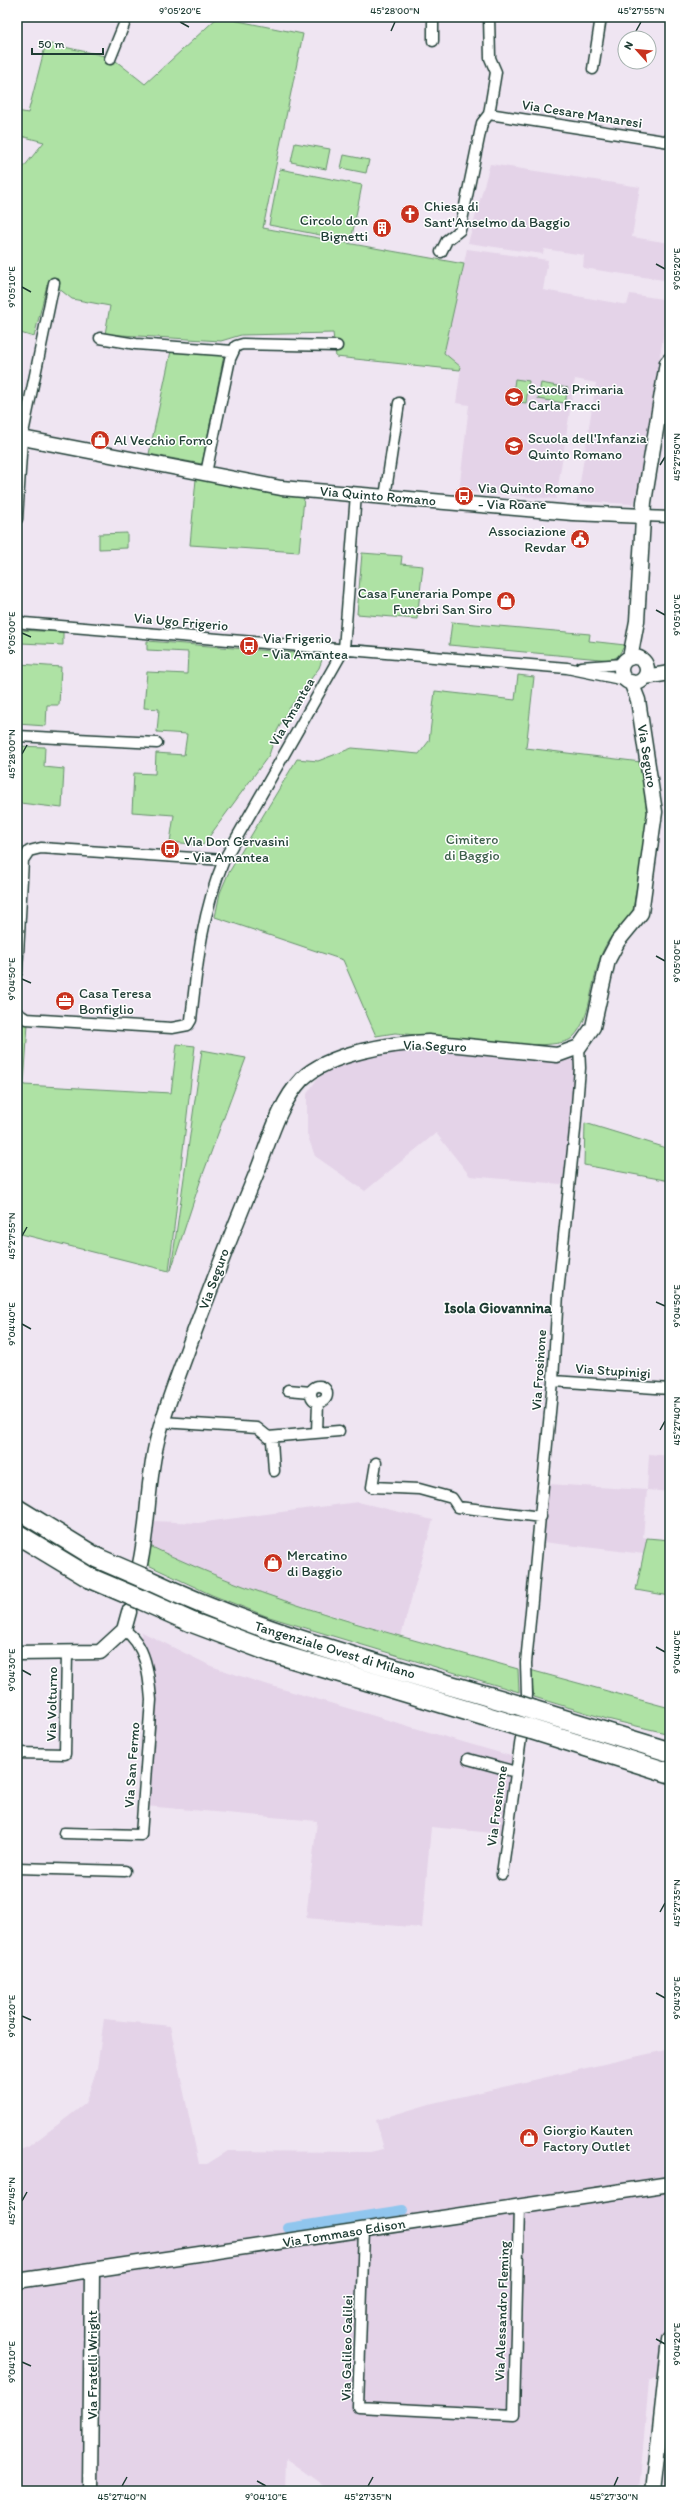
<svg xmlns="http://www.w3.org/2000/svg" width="687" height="2508" font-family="Itim,sans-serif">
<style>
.built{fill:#e4d3e8}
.green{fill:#aee2a4;stroke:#66906c}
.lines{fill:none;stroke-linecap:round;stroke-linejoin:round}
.canal{stroke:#90c6ee;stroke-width:10}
.street-casing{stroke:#1f3d34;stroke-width:13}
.secondary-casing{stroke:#1f3d34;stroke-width:17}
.highway-casing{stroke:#1f3d34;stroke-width:22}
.street{stroke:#fff;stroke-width:10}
.secondary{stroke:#fff;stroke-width:14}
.highway{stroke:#fff;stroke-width:19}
.highway-bridge-casing{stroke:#1f3d34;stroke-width:22;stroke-linecap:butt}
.highway-bridge{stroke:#fff;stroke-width:19}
.ticks{fill:none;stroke:#1f3d34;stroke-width:1.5}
.labels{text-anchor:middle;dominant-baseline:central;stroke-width:3;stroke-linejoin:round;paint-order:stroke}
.street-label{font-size:14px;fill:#1f3d34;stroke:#fff}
.poi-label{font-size:14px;fill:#1f3d34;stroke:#fff;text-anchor:start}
.park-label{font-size:14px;fill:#3c5e4a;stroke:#fff}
.neighbourhood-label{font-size:15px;font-weight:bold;fill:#1f3d34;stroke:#fff}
.neatline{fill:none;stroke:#1f3d34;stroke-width:1.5}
.ticks-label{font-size:10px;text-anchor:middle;fill:#1f3d34}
</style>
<rect width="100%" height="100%" fill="#efe5f2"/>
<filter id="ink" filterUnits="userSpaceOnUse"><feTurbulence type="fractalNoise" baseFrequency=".025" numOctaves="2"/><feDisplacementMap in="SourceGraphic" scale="8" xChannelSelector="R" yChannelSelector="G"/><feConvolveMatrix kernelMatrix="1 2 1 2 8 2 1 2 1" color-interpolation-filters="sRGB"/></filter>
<g filter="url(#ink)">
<path class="built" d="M490,164L640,187L632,237L670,243V281L583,268L584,255L544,249L543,254L468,243Z
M467,249L548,260L543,290L627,305L630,294L669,300L637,498L632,504L577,501L596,383L575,379L556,499L459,491L469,405L456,403L461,367L444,353Z
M413,1048H439L538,1062L574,1055L578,1065L565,1182L561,1184L470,1176L436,1133L365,1191L315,1156L307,1134V1094L317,1079L334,1067L372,1055Z
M649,1454L670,1456V1492L647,1490L643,1537L647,1538L644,1554L543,1542L547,1484L647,1490Z
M358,1502L433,1520L401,1636L263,1594L187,1564L150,1546L153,1521L198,1523Z
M142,1632L211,1666L255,1681L514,1757L503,1834L431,1827L422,1928L306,1918L317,1821L145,1806L154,1683L140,1641Z
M104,2019L170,2026L199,2164H207L228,2151L370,2152L384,2149L376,2120L433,2103L670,2049V2372L649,2381L639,2491H332L286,2458L285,2491H17V2151L28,2147L85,2104L97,2068Z"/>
<path class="green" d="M218,17L303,34L263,228L464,264L444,353L461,367L460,370L336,357L333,333L241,335L221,341L105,334L110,306L72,299L58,288L47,285L34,337L17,332V173H19L44,142L17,135V111L28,113L46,43L105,56L116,61L145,84Z
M295,143L330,149L326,169L291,162Z
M344,155L369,160L366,173L341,168Z
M280,169L362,185L351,241L269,225Z
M171,351L224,355L202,464L149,454Z
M515,379L529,381L526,403L512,401Z
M541,383L568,388L565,403L538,399Z
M196,479L304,498L299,552L190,545Z
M127,533V548L99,549V534Z
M362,553L402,556L401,564L423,566L417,619L357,614Z
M452,622L590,634L589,641L625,645L618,656L611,660L449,645Z
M17,630L63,632V645L21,643L20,664L61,667L59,705H47L46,726L17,724Z
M147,641L308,654L322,660L319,668L288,710L277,731L269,755L203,845L170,842L174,815L132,812L134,773L155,774L156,753L184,755L187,734L157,732L159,709L144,708L147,672L187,674L188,652L147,650Z
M518,675L534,677L526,748L641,762L649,812L632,916C602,939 599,958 591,994C588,1009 584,1027 572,1038C554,1055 425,1035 395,1033L376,1036L343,960L215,917L220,893L228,874L297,759L318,761L352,748L419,754L429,741L435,691L515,700Z
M17,746L45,747L44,767L64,769L62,808L20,803L17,853Z
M17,1021L28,1024L24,1085L171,1093L177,1044L195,1046L169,1271L17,1233Z
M202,1050L246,1058L200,1182L171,1270Z
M585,1123L670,1149V1181L584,1165Z
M647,1538L670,1540V1596L636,1590Z
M150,1546C266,1603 394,1634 518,1669L519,1692L266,1616L212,1595L146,1564Z
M530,1670L670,1708V1734L607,1719L534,1697Z"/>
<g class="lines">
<path class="canal" d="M288,2228L403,2210"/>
<defs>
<path id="street" d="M433,17V41
M110,59L127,17
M593,69L601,17
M489,114L670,142
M441,252L447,240L460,230L482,123L489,114L496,72L490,58L489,17
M100,338L136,344L233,351
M668,408L670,410
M206,473L230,359L236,346L243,344L337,346
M385,497L399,403
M644,516L670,517
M17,519L22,438L54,283
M17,620L24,623L567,668L625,680
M581,667L623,664
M17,736L157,743
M17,972L23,860L29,851L41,848L224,860
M17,1013L26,1019L172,1028L188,1025L191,1020C197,964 202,912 224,860L344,649L356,494
M553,1381L670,1389
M311 1394a8 8 0 1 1 16 0a8 8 0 1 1-16 0Z
M288,1390L311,1392
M162,1422L257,1428L272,1440L274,1471
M317,1432L318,1402
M268,1437L339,1431
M376,1463L372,1487L419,1489L452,1498L458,1507L541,1517
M17,1753L65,1754L67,1654
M468,1759L516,1772
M64,1833L141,1835L151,1700C149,1675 146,1644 124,1630
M17,1868L125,1871
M502,1874L527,1695L526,1663L553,1381L558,1293L575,1130L580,1068L579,1047
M364,2230L358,2407L514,2415L519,2207"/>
<path id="secondary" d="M17,437L281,488L573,513L644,516
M621 670a13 13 0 1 1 26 0a13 13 0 1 1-26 0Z
M630,658L637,621L644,502L667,363L670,360
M645,677L670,673
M140,1564C149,1523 147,1481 157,1441C165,1408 178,1377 189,1346C211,1287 233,1230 257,1172C269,1142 279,1103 302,1079C329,1053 393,1043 428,1042L557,1055L579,1047L593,1027L608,960L618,941L641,913L655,812L638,700L631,682
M17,1653L100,1652L124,1630L129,1612
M17,2281L670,2184
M90,2491L92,2271
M653,2491L670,2339"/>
<path id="highway" d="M17,1509L97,1558
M17,1534L90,1578
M148,1580C266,1636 393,1668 518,1705
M142,1600L191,1622L271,1652L515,1725
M533,1710L670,1752
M530,1729L670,1773"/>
</defs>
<use href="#street" class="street-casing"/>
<use href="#secondary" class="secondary-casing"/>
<use href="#highway" class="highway-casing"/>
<use href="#street" class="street"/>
<use href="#secondary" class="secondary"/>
<use href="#highway" class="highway"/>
<defs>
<path id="highway-bridge" d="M97,1558L148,1580
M90,1578L142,1600
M518,1705L533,1710
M515,1725L530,1729"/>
</defs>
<use href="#highway-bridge" class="highway-bridge-casing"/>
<use href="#highway-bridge" class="highway-bridge"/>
</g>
</g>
<path class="ticks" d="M180,22L189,27M391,31L395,22M636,31L641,22M656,264L665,269M22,287L31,292M660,465L665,457M656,610L665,615M22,633L31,637M22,754L27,745M656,956L665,961M22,979L31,983M22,1236L27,1227M656,1302L665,1306M22,1324L31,1329M660,1430L665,1421M656,1647L665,1652M22,1670L31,1675M660,1912L665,1903M656,1993L665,1998M22,2016L31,2020M22,2201L27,2192M656,2339L665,2344M22,2362L31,2366M257,2481L266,2486M122,2486L127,2477M368,2486L373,2477M614,2486L618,2477"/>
<defs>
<symbol id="church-disc" viewBox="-11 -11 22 22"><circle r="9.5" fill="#c8321e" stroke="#fff"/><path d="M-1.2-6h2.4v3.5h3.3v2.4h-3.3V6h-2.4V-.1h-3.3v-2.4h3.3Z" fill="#fff"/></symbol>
<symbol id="building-disc" viewBox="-11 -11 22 22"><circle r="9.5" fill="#c8321e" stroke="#fff"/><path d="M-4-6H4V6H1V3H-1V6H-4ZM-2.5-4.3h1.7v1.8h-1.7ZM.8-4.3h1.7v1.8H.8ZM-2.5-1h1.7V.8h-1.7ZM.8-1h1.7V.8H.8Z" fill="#fff"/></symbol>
<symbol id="school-disc" viewBox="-11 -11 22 22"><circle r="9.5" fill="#c8321e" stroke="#fff"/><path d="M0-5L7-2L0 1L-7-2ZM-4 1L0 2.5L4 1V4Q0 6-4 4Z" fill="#fff"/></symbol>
<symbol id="shop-disc" viewBox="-11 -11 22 22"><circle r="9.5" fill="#c8321e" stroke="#fff"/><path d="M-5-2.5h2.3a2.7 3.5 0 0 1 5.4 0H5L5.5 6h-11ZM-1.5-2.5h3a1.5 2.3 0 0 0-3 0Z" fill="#fff"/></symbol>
<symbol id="bus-disc" viewBox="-11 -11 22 22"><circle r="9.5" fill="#c8321e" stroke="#fff"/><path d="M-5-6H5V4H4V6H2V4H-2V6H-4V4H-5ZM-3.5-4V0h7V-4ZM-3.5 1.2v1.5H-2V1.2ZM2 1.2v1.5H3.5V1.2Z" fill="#fff"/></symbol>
<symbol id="civic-disc" viewBox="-11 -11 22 22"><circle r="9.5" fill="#c8321e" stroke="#fff"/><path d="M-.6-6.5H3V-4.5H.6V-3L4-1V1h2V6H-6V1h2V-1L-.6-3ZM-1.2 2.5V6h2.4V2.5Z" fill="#fff"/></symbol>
<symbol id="office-disc" viewBox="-11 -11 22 22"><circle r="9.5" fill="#c8321e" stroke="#fff"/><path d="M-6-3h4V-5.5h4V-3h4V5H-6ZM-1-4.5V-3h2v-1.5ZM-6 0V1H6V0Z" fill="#fff"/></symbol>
</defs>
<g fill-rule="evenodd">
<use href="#church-disc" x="399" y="203" width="22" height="22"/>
<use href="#building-disc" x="371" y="217" width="22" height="22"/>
<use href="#school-disc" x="503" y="386" width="22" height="22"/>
<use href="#shop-disc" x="89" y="429" width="22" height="22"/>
<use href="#school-disc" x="503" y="435" width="22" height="22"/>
<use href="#bus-disc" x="453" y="485" width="22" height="22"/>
<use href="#civic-disc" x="569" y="528" width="22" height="22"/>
<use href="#shop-disc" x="495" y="590" width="22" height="22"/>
<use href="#bus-disc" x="238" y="635" width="22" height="22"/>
<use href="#bus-disc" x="159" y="838" width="22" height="22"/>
<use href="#office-disc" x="54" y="990" width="22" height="22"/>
<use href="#shop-disc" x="262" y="1552" width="22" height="22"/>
<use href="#shop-disc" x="518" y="2127" width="22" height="22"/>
</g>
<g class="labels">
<g class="street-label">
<text transform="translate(582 114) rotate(9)">Via Cesare Manaresi</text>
<text transform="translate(378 496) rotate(5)">Via Quinto Romano</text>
<text transform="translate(181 622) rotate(5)">Via Ugo Frigerio</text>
<text transform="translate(292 712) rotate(-60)">Via Amantea</text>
<text transform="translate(647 756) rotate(81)">Via Seguro</text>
<text transform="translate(435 1046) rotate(2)">Via Seguro</text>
<text transform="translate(214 1279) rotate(-70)">Via Seguro</text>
<text transform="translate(539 1370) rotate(-86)">Via Frosinone</text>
<text transform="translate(613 1371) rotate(4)">Via Stupinigi</text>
<text transform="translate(335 1650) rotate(17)">Tangenziale Ovest di Milano</text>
<text transform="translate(52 1704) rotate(-89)">Via Volturno</text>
<text transform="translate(132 1765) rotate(-86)">Via San Fermo</text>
<text transform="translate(497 1806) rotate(-82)">Via Frosinone</text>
<text transform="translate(344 2233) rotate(-9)">Via Tommaso Edison</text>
<text transform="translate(502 2311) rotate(-88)">Via Alessandro Fleming</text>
<text transform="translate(347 2348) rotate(-89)">Via Galileo Galilei</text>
<text transform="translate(92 2365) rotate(-90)">Via Fratelli Wright</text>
</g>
<g class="poi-label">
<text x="424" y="206">Chiesa di<tspan x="424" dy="16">Sant'Anselmo da Baggio</tspan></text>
<text x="368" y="220" text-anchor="end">Circolo don<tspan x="368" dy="16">Bignetti</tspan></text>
<text x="528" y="389">Scuola Primaria<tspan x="528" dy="16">Carla Fracci</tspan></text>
<text x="528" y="438">Scuola dell'Infanzia<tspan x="528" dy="16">Quinto Romano</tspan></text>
<text x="114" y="440">Al Vecchio Forno</text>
<text x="478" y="488">Via Quinto Romano<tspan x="478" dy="16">- Via Roane</tspan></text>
<text x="566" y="531" text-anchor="end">Associazione<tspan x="566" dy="16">Revdar</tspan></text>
<text x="492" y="593" text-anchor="end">Casa Funeraria Pompe<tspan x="492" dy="16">Funebri San Siro</tspan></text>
<text x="263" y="638">Via Frigerio<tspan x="263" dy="16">- Via Amantea</tspan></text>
<text x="184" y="841">Via Don Gervasini<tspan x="184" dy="16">- Via Amantea</tspan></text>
<text x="79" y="993">Casa Teresa<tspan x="79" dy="16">Bonfiglio</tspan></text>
<text x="287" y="1555">Mercatino<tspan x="287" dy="16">di Baggio</tspan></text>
<text x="543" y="2130">Giorgio Kauten<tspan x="543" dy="16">Factory Outlet</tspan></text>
</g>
<g class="park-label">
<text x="472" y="839">Cimitero<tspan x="472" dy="16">di Baggio</tspan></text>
</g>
<g class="neighbourhood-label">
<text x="498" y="1308">Isola Giovannina</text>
</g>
</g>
<rect width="687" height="2508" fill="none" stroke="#fff" stroke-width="44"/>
<g transform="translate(637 50) rotate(297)"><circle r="19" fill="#ffffff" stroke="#a5b1ae"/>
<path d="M0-3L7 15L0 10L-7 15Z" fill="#c8321e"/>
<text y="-6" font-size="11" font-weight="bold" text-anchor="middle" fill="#1f3d34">N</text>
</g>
<path d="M32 48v6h71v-6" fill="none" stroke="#1f3d34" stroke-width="2"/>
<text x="38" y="48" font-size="12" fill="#1f3d34" stroke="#ffffff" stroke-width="3" paint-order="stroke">50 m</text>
<rect x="22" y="22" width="643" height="2464" class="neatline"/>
<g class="ticks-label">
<text x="180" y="14">9°05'20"E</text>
<text x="395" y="14">45°28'00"N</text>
<text x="641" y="14">45°27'55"N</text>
<text transform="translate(676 269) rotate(-90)" y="4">9°05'20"E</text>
<text transform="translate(11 287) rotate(-90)" y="4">9°05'10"E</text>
<text transform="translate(676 457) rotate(-90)" y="4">45°27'50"N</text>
<text transform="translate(676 615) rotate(-90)" y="4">9°05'10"E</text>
<text transform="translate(11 633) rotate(-90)" y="4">9°05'00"E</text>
<text transform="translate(11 754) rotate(-90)" y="4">45°28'00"N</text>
<text transform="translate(676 961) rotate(-90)" y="4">9°05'00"E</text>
<text transform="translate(11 979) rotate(-90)" y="4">9°04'50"E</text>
<text transform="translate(11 1236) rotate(-90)" y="4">45°27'55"N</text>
<text transform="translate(676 1306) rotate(-90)" y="4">9°04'50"E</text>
<text transform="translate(11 1324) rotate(-90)" y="4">9°04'40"E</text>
<text transform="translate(676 1421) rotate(-90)" y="4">45°27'40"N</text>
<text transform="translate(676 1652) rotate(-90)" y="4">9°04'40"E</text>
<text transform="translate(11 1670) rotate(-90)" y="4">9°04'30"E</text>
<text transform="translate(676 1903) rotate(-90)" y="4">45°27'35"N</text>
<text transform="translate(676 1998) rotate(-90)" y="4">9°04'30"E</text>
<text transform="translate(11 2016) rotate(-90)" y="4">9°04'20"E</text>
<text transform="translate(11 2201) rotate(-90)" y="4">45°27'45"N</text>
<text transform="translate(676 2344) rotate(-90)" y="4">9°04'20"E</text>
<text transform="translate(11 2362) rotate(-90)" y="4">9°04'10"E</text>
<text x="122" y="2500">45°27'40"N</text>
<text x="266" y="2500">9°04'10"E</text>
<text x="368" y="2500">45°27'35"N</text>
<text x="614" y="2500">45°27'30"N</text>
</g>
</svg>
